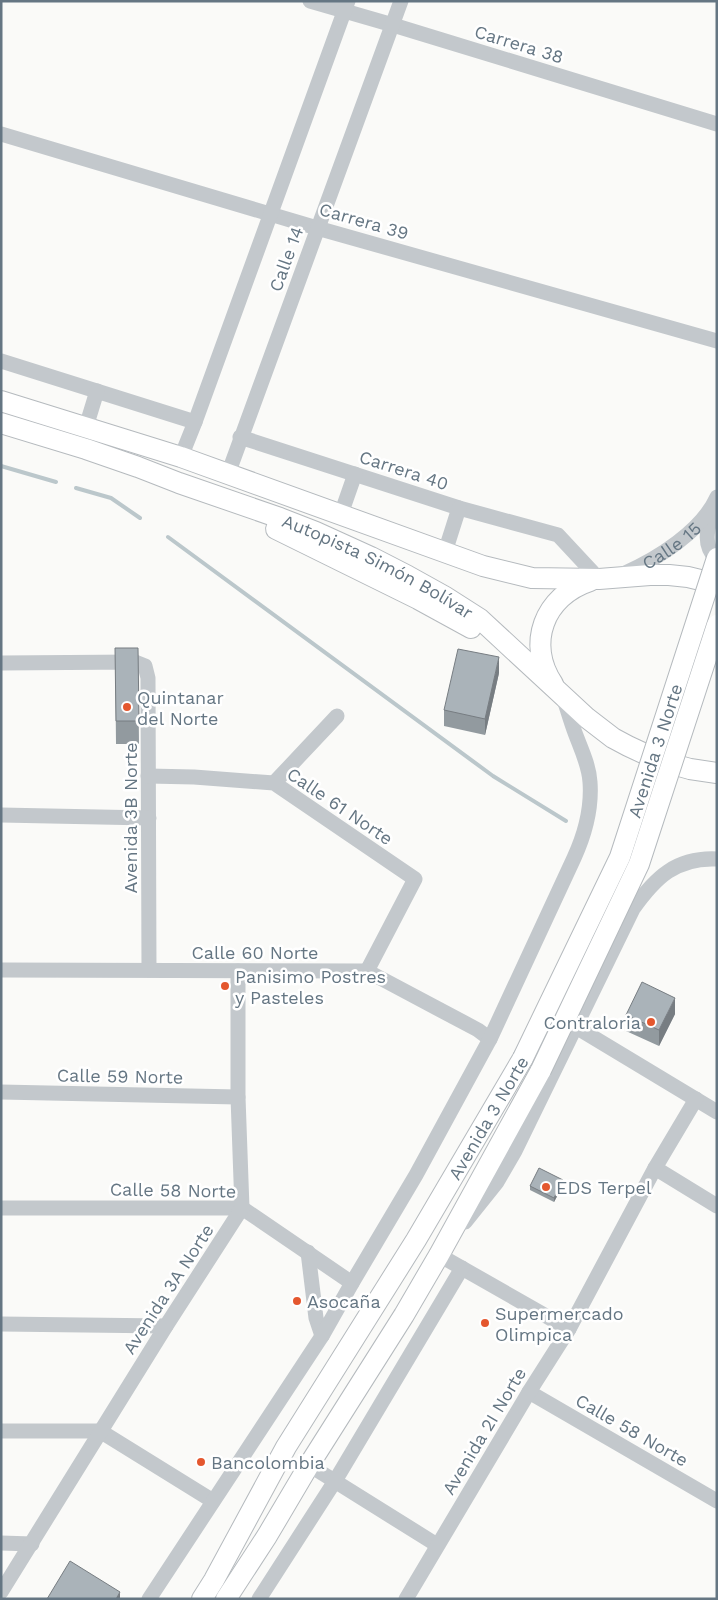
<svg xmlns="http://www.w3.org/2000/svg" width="718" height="1600" font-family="'Work Sans',sans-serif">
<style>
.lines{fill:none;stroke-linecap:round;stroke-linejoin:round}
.stream{stroke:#bbc7cb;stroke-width:4}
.major-casing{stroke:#b5babe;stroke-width:22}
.minor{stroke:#c3c8cc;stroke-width:15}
.major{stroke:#fff;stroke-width:20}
.major-bridge-casing{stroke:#b5babe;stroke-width:22;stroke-linecap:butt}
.major-bridge{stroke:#fff;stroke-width:20}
.wall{fill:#929a9f}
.shaded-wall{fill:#777d82}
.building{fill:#aab3b9;stroke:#777d82}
.poi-dot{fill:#e4572e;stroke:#fff;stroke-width:2}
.labels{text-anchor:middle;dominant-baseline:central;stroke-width:5;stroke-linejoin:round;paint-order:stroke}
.street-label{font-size:18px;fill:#657683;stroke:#fff}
.poi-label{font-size:18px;fill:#657683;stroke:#fff;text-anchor:start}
</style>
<rect width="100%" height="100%" fill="#fafaf8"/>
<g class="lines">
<path class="stream" d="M1,466L56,482
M76,488L111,498L140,518
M168,537L493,776L566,821"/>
<defs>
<g id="major">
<path d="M1,401L181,457L483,566L532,578L599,579L650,575H669L688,577L717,584"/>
<path id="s2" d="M1,423L86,449L138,467L179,483L280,518L316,532L371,557L408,576L444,596L480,619L587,718L613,738L628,746L658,760L690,769L717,773"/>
<path d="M276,529L418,599L471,628"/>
<path d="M553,684C526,644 544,596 590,581"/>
<path id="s3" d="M202,1599L214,1580L286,1447L416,1240L523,1058"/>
<path d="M226,1599L267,1536L309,1465L404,1315L439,1255L541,1070"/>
</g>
</defs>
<use href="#major" class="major-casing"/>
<g class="minor">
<path d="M310,1L393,25L717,124"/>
<path d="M1,134L317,228L717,341"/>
<path d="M1,361L195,422"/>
<path d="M86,427L97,391"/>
<path d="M240,437L459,508L558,535L599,579"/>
<path d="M181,457L195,422L348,1"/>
<path d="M228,474L401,1"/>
<path d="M714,508C708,527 701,544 717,560"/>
<path d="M341,514L355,474"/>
<path d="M445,552L459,508"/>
<path id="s1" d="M625,573C657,559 702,531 717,497"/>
<path d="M1,663L135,662L145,666L148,678L149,970"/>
<path d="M148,776L194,777L274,783L415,879L367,971"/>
<path d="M274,783L337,716"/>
<path d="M1,815L149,818"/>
<path d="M1,970L367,971L478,1030L490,1039"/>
<path d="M576,1027L717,1112"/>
<path d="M1,1092L238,1097"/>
<path d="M655,1168L717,1206"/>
<path d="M1,1208H242L352,1283"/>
<path d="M465,1222L497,1182L515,1151L633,909C655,878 676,857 717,859"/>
<path d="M444,1248L439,1255L569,1329"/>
<path d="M308,1252L316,1318L322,1336"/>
<path d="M1,1324L166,1326"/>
<path d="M529,1392L717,1501"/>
<path d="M1,1431H100L213,1501"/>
<path d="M309,1465L437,1545"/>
<path d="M1,1543L32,1544"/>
<path d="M1,1592L166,1326L242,1208L238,1097V971"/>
<path d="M149,1599L322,1336L352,1283L416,1175L490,1039L574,858C585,834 592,809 590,782C589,764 580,747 574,730C570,719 567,708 563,697"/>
<path d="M259,1599L335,1481L462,1268"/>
<path d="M406,1599L529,1392L569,1329L655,1168L696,1099"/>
</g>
<use href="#major" class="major"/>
<defs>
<g id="major-bridge">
<path id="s4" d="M523,1058L620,857L717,558"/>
<path d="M541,1070L639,864L717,625"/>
</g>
</defs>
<use href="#major-bridge" class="major-bridge-casing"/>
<use href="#major-bridge" class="major-bridge"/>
</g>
<path class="wall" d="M115,648H138L139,744H116Z
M499,673L485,735L444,726V710Z
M675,1014L659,1046L626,1031V1015Z
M563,1185L554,1202L530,1190V1186Z"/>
<path class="shaded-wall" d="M499,657V673L485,735V719Z
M675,998V1014L659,1046V1030Z
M563,1180V1185L554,1202V1198Z
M120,1592V1599H116Z"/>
<path class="building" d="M115,648H138L139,721H116Z
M458,649L499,657L485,719L444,710Z
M642,982L675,998L659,1030L626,1015Z
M539,1168L563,1180L554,1198L530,1186Z
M70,1561L120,1592L116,1599H47Z"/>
<g class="poi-dot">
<circle cx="127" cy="707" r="5"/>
<circle cx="225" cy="986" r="5"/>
<circle cx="651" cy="1022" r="5"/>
<circle cx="546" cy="1187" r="5"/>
<circle cx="297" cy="1301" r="5"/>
<circle cx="485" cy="1323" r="5"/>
<circle cx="201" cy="1462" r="5"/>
</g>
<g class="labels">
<g class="street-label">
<text transform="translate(519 44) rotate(17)">Carrera 38</text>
<text transform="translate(364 221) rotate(16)">Carrera 39</text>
<text transform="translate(286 259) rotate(-70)">Calle 14</text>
<text transform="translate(404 470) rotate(18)">Carrera 40</text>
<text stroke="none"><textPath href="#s1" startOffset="54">Calle 15</textPath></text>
<text stroke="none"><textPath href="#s2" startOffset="404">Autopista Simón Bolívar</textPath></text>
<text stroke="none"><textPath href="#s4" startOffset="335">Avenida 3 Norte</textPath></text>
<text transform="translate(340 806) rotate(34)">Calle 61 Norte</text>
<text transform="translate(130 818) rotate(-90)">Avenida 3B Norte</text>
<text x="255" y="952">Calle 60 Norte</text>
<text transform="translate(120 1076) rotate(1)">Calle 59 Norte</text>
<text stroke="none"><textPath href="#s3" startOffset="560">Avenida 3 Norte</textPath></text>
<text transform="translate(173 1190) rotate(1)">Calle 58 Norte</text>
<text transform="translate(168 1289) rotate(-57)">Avenida 3A Norte</text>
<text transform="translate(632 1430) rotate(30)">Calle 58 Norte</text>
<text transform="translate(484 1431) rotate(-59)">Avenida 2I Norte</text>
</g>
<g class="poi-label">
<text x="137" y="697">Quintanar<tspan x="137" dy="21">del Norte</tspan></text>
<text x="235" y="976">Panisimo Postres<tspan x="235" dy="21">y Pasteles</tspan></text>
<text x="641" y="1022" text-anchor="end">Contraloria</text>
<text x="556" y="1187">EDS Terpel</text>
<text x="307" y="1301">Asocaña</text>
<text x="495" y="1313">Supermercado<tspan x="495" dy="21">Olimpica</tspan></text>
<text x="211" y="1462">Bancolombia</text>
</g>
</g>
<rect width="718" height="1600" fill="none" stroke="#657683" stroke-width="5"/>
</svg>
